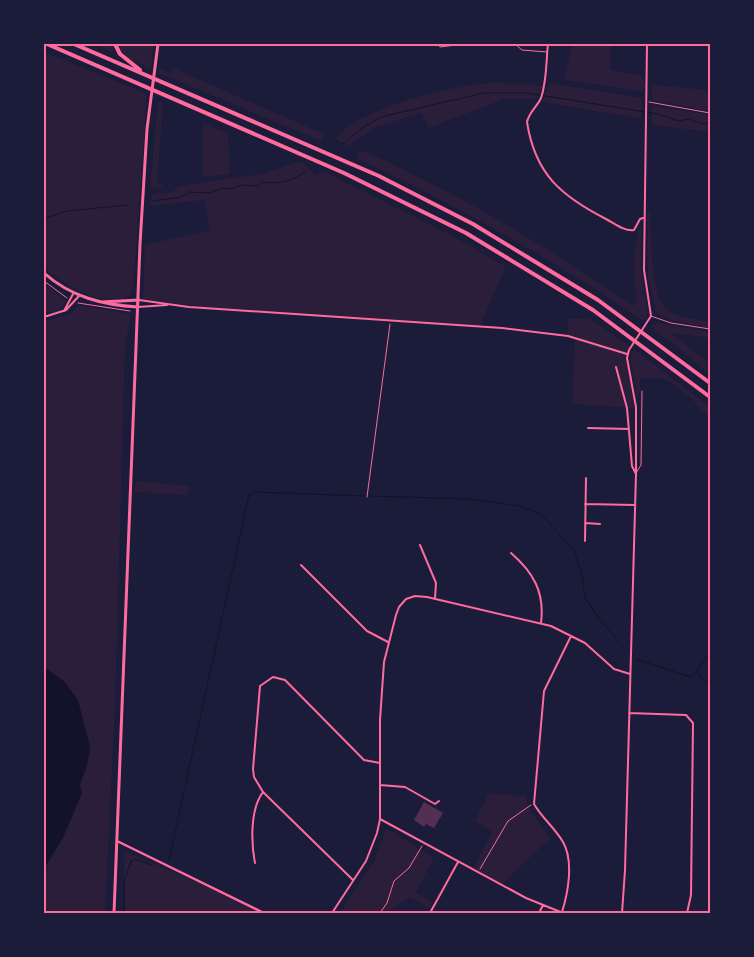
<svg xmlns="http://www.w3.org/2000/svg" width="754" height="957" font-family="'PT Sans Narrow',sans-serif">
<style>
.green{fill:#2a1e3b}
.water{fill:#12122b}
.lines{fill:none;stroke-linecap:round;stroke-linejoin:round}
.stream{stroke:#12122b;stroke-width:1}
.building{fill:#542f53}
.path{stroke:#ff6b9d;stroke-width:1}
.service{stroke:#ff6b9d;stroke-width:1}
.minor{stroke:#ff6b9d;stroke-width:2}
.tertiary{stroke:#ff6b9d;stroke-width:2.5}
.secondary{stroke:#ff6b9d;stroke-width:3}
.motorway{stroke:#ff6b9d;stroke-width:4}
.neatline{fill:none;stroke:#ff6b9d;stroke-width:2}
</style>
<rect width="100%" height="100%" fill="#1b1b3a"/>
<path class="green" d="M94,44H113L114,53Z
M118,44H153L151,69L126,57Z
M575,44H611L610,70L642,76L646,84L642,91L564,80L571,50Z
M44,52L147,94L134,278L131,294C108,313 61,283 44,267Z
M159,69L171,73L175,69L324,134L321,141L159,73Z
M522,83L542,86L538,99H504L429,128L421,113L376,127L348,146L336,139C354,110 446,88 479,84C493,82 508,84 522,83Z
M549,83L642,98L641,119L542,102Z
M652,85L710,90V111L652,100Z
M158,102L163,103L157,181L164,186L150,189Z
M652,106L710,115V132L652,125Z
M203,123L228,134L230,174L203,177Z
M359,150C381,157 401,169 422,179C496,215 565,260 634,306C639,300 635,294 635,287C633,268 634,243 641,224V270L648,312L645,322C552,259 458,206 356,158Z
M301,161L315,175L323,171L451,235L506,267L480,326L229,310L143,299L145,245L210,230L204,200L150,206L152,194L172,192L180,186L261,174Z
M647,213H650C652,237 649,296 669,311C678,318 699,319 710,322V328L669,320L657,313L648,280Z
M44,283L67,301L59,310L44,314Z
M79,305L131,314L125,347L115,705L105,913H44V321L70,314Z
M589,318L631,347L627,358L636,408L572,404L575,338L568,336V319Z
M658,323L710,332V338L671,333L710,364V374L650,326Z
M634,349L710,407V419L690,397L670,382L662,378H640V390L637,398L630,358Z
M136,481L189,486L188,495L134,492Z
M489,793L526,796L528,807L550,838L501,885L478,873L474,867L492,832L475,821Z
M386,828L434,858L416,892L432,903L429,908L410,897L386,913H340L374,862Z
M124,851L224,893L264,913H125Z"/>
<path class="water" d="M44,667L64,681L78,700L90,747L87,766L80,784L82,793L63,838L44,869Z"/>
<g class="lines">
<path class="stream" d="M343,144L362,128L381,117L484,93H527L658,114L678,121L689,119L701,124L710,123
M153,201L181,197L190,192L210,193L222,188L232,189L242,185L258,186L263,182C276,185 295,181 306,171
M44,219L67,211L128,205
M370,496L470,499L520,506L541,514L574,550L582,576L585,598L601,621L623,646
M636,659L690,677L694,675L710,652
M698,671L700,677L710,683
M169,860L249,495L254,492L366,496
M124,913V882L131,861L135,859L152,865"/>
</g>
<path class="building" d="M424,802L443,813L434,828L426,824L424,827L414,820Z"/>
<g class="lines">
<path class="path" d="M649,102L710,113
M44,281L67,298
M78,303L130,311
M367,497L390,324
M480,869L508,821L531,805
M380,913L387,903L394,881L409,868L422,846"/>
<path class="service" d="M439,44L440,47L465,44
M515,44L522,50L547,52
M651,316L671,323L710,329
M636,473L641,465L642,391"/>
<path class="minor" d="M548,44C546,61 547,81 541,98C537,107 529,112 527,122C535,174 561,196 606,219C614,223 625,232 634,230L640,219L643,218
M139,300L189,307L502,328L568,336L627,354
M138,307L167,305
M64,311L73,294
M44,317L66,310L79,296
M616,367L627,408L632,466L636,474
M588,428L629,429
M585,504L635,505
M585,523L600,524
M585,541L586,478
M420,545L436,583L435,599
M511,553C533,572 545,592 541,623
M301,565L367,631L388,642
M629,713L686,715L693,723L691,895L687,913
M380,785L405,787L435,804L439,801
M380,819L526,898L563,913
M255,863C251,843 250,809 263,792
M353,880L263,792L254,777L253,769L260,686L273,677L285,680L364,760L380,763
M562,912C568,893 574,861 563,842C555,828 542,818 534,804L544,691L571,636
M332,913L366,861L377,833L380,819V720L384,662L396,615L399,607L406,599L415,596L427,597L551,626L585,643L614,669L630,674
M430,913L458,862
M539,913L543,905
M622,913L625,870L636,474V407L627,358L629,350L651,316L644,270L647,44"/>
<path class="tertiary" d="M117,841L264,913"/>
<path class="secondary" d="M44,273C71,297 103,305 138,307
M101,302L139,300
M114,913L140,244L147,129L158,44"/>
<path class="motorway" d="M47,44L344,173L466,233L593,310L710,397
M74,44L379,176L473,224L598,300L710,383
M115,44L120,54L140,70"/>
</g>
<rect width="754" height="957" fill="none" stroke="#1b1b3a" stroke-width="90"/>
<rect x="45" y="45" width="664" height="867" class="neatline"/>
</svg>
